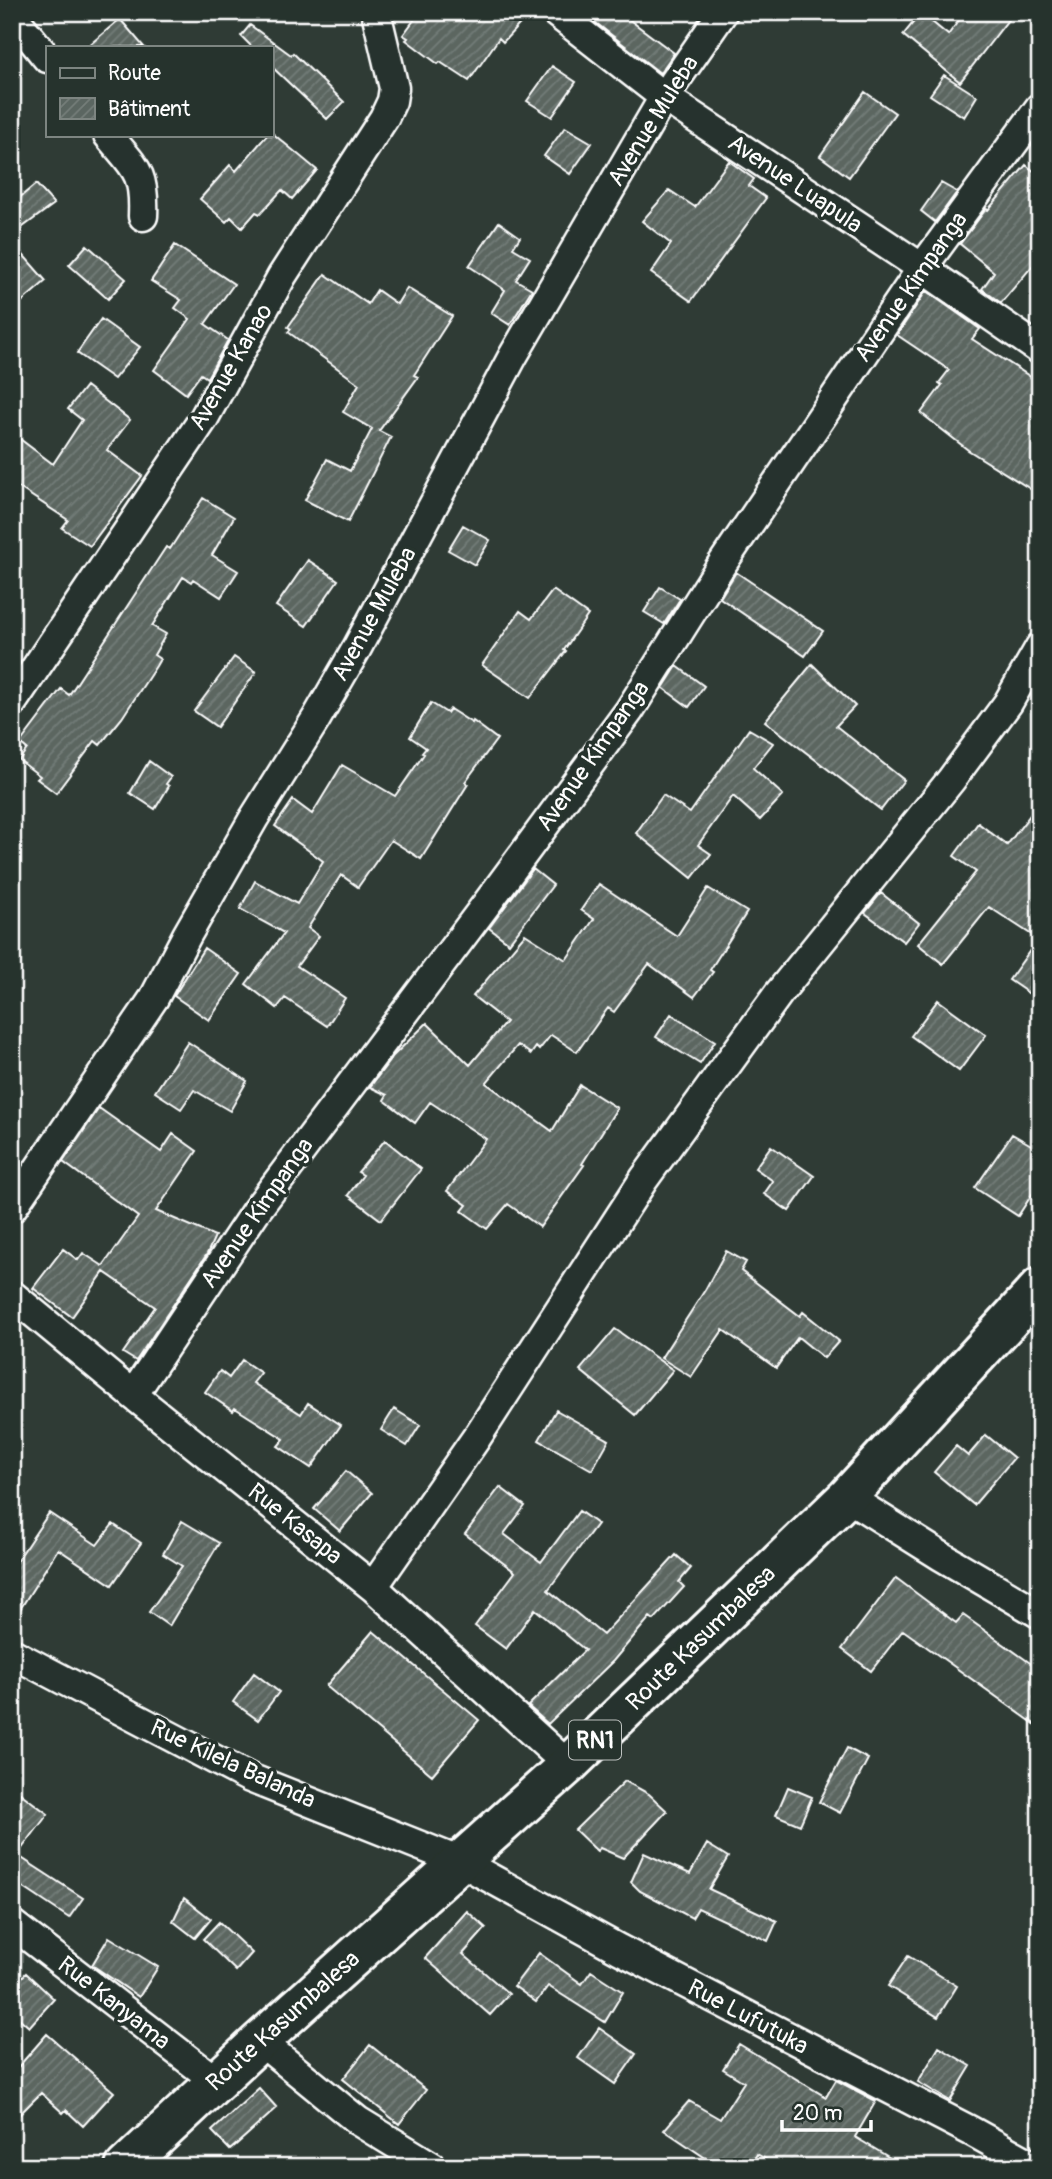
<svg xmlns="http://www.w3.org/2000/svg" width="1052" height="2179" font-family="Pangolin,sans-serif">
<style>
.building{fill:url(#building-hatch);stroke:#fff;stroke-width:2}
.lines{fill:none;stroke-linecap:round;stroke-linejoin:round}
.street-casing{stroke:#fff;stroke-width:33}
.highway-casing{stroke:#fff;stroke-width:44}
.street{stroke:#26332d;stroke-width:28}
.highway{stroke:#26332d;stroke-width:38}
.labels{text-anchor:middle;dominant-baseline:central;stroke-width:7;stroke-linejoin:round;paint-order:stroke}
.shield{fill:#26332d;stroke:#bec2c0;stroke-width:2}
.shield-label{font-size:23px;font-weight:bold;fill:#fff}
.street-label{font-size:24px;fill:#fff;stroke:#26332d}
</style>
<defs>
<pattern id="building-hatch" width="6" height="6" patternUnits="userSpaceOnUse" patternTransform="scale(1.75)"><rect width="6" height="6" fill="#5b6661"/><path d="M-1 1l2-2M0 6l6-6M5 7l2-2" fill="none" stroke="#747d79"/></pattern>
</defs>
<rect width="100%" height="100%" fill="#2f3b35"/>
<filter id="ink" filterUnits="userSpaceOnUse"><feTurbulence type="fractalNoise" baseFrequency=".0143" numOctaves="2"/><feDisplacementMap in="SourceGraphic" scale="14" xChannelSelector="R" yChannelSelector="G"/><feConvolveMatrix kernelMatrix="1 2 1 2 8 2 1 2 1" color-interpolation-filters="sRGB"/></filter>
<g filter="url(#ink)">
<path class="building" d="M420,12H531L503,42L499,38L469,81L440,62L438,64L406,40L408,38L403,35Z
M582,12H619L674,53L660,73Z
M965,12H1014L960,82L903,35L921,13L948,35Z
M120,19L144,47H87Z
M250,25L291,55L293,53L344,102L327,119L271,66V47H252L241,36Z
M552,66L576,82L552,117L527,101Z
M944,75L977,96L964,117L930,95Z
M865,92L895,113L849,177L820,156Z
M565,127L592,143L570,174L544,156Z
M271,132L317,170L292,199L282,190L260,214L256,212L242,228L231,217L226,222L200,199L230,165L236,171L267,135H271Z
M729,161L754,179L749,186L766,198L691,301L651,273L671,244L642,221L669,190L695,207Z
M1026,165L1040,176V257L1001,303L982,289L994,272L960,244L986,209L988,210Z
M941,183L957,192L935,222L921,211Z
M36,184L54,204L12,235V204Z
M499,222L520,237L513,248L530,258L516,280L532,289L510,325L491,313L505,290L469,266Z
M12,242L46,281L12,310Z
M87,245L126,279L108,299L69,265Z
M175,245L234,284L205,324L228,340L207,378L201,374L186,394L154,370L190,319L175,308L181,300L151,281Z
M325,274L368,304L377,290L397,304L407,288L452,316L414,375L418,377L379,431L391,437L348,522L305,500L327,459L350,471L372,429L343,412L359,384L288,332L291,329L288,327Z
M926,291L980,329L972,339L1040,383V495L968,450L921,413L942,385L939,383L949,370L897,335Z
M101,319L140,347L114,379L77,353Z
M86,386L130,420L107,450L142,476L90,546L62,528L68,520L12,483V433L53,464L82,420L68,409Z
M203,498L234,517L212,555L238,571L221,597L193,579L191,582L183,577L152,626L166,634L154,655L160,659L156,666L122,718L100,745L95,741L56,793L37,779L40,776L19,760L27,749L20,743L61,689L69,695L166,547L170,549Z
M463,525L490,540L475,565L448,550Z
M308,560L338,580L306,626L276,606Z
M736,572L823,631L805,656L720,598Z
M660,587L680,599L664,624L644,612Z
M553,590L588,615L564,650L566,651L530,698L482,665L520,611L531,619Z
M234,657L256,672L217,727L194,711Z
M812,664L855,706L836,726L904,780L881,810L765,721Z
M677,666L704,686L689,707L663,688Z
M431,703L447,713L450,709L472,723L473,721L497,739L465,782L468,784L421,859L391,840L358,887L341,875L308,928L319,936L297,966L345,998L327,1026L285,998L277,1008L246,984L284,933L240,909L255,881L297,904L323,861L275,826L293,800L312,814L342,765L395,796L424,754L422,753L426,748L410,737Z
M749,729L773,743L753,768L783,795L760,820L733,796L698,845L711,854L692,878L636,833L663,795L690,813Z
M149,761L171,777L166,784L169,786L155,809L130,793Z
M1040,802V1001L1009,980L1038,939L989,907L943,964L918,944L976,872L954,856L978,823L1007,845Z
M533,869L553,885L509,943L489,928Z
M599,884L677,936L708,888L747,912L710,970L713,972L694,997L649,964L614,1012L608,1008L577,1052L551,1035L539,1050L536,1047L531,1054L518,1045L486,1083L552,1131L580,1085L617,1108L582,1164L584,1165L540,1227L508,1204L487,1229L462,1211L467,1205L447,1191L486,1139L430,1102L415,1123L384,1100L387,1095L370,1087L393,1056L427,1023L470,1065L506,1022L473,996L525,934L566,960L594,919L581,910Z
M881,893L919,923L904,942L865,913Z
M204,948L241,974L209,1020L174,996Z
M938,1000L986,1035L959,1071L911,1036Z
M671,1014L715,1041L700,1064L656,1037Z
M188,1042L247,1081L230,1111L194,1090L181,1109L155,1092Z
M99,1108L161,1152L173,1134L197,1151L156,1211L215,1236L207,1254L136,1361L123,1353L155,1307L104,1272L72,1317L33,1288L63,1249L78,1260L83,1253L103,1266L138,1217L63,1162Z
M1012,1134L1040,1150V1182L1018,1216L975,1188Z
M385,1140L421,1169L381,1220L348,1195L363,1175L358,1172Z
M771,1146L814,1176L789,1211L764,1194L773,1181L755,1168Z
M726,1251L746,1262L741,1271L800,1316L803,1312L839,1341L824,1358L798,1337L776,1368L723,1330L691,1377L661,1358L705,1290Z
M615,1329L673,1370L635,1415L580,1370Z
M242,1360L261,1373L253,1383L301,1414L308,1403L341,1425L311,1468L278,1446L284,1439L235,1408L233,1411L205,1392L220,1371L229,1378Z
M394,1409L420,1425L407,1446L381,1430Z
M556,1410L609,1440L592,1470L539,1440Z
M986,1435L1014,1458L974,1505L934,1472L956,1446L968,1456Z
M346,1471L372,1493L340,1531L314,1509Z
M500,1487L525,1506L504,1534L541,1562L579,1511L597,1524L548,1590L603,1635L676,1555L691,1568L679,1582L684,1587L654,1620L650,1617L613,1661L548,1724L528,1706L585,1650L535,1609L506,1649L475,1626L515,1572L465,1534Z
M49,1513L97,1545L113,1524L141,1543L112,1585L58,1549L12,1622V1568Z
M182,1521L219,1543L169,1626L149,1612L182,1566L163,1554Z
M896,1578L956,1623L963,1615L1040,1670V1728L903,1630L871,1671L842,1649Z
M373,1631L479,1720L432,1775L326,1686Z
M254,1673L279,1692L258,1720L233,1702Z
M847,1748L868,1759L840,1813L819,1802Z
M625,1781L649,1794L667,1811L623,1858L600,1848L597,1851L575,1830Z
M12,1787L48,1814L17,1855L83,1898L69,1918L12,1880Z
M788,1787L812,1797L800,1825L776,1815Z
M707,1844L728,1857L709,1889L777,1921L768,1941L698,1908L692,1918L640,1891L631,1882L644,1853L690,1874Z
M184,1898L211,1919L195,1938L173,1921Z
M467,1911L486,1928L463,1954L509,1994L490,2015L425,1958Z
M219,1922L252,1953L236,1971L203,1939Z
M109,1937L158,1967L139,1997L92,1965Z
M539,1953L582,1984L591,1971L623,1992L605,2022L548,1986L536,2002L514,1986Z
M908,1956L957,1986L938,2017L888,1986Z
M26,1973L54,1999L29,2027L12,2012V1987Z
M599,2028L636,2054L615,2084L578,2058Z
M47,2034L114,2092L83,2126L66,2110L63,2113L41,2093L12,2122V2074Z
M739,2044L826,2097L836,2080L876,2101L855,2137L905,2167H779L757,2154L749,2167H719L664,2130L689,2101L720,2119L744,2082L723,2069Z
M370,2045L426,2090L399,2124L343,2079Z
M939,2047L971,2066L950,2101L918,2082Z
M259,2088L277,2108L230,2150L212,2131Z"/>
<g class="lines">
<defs>
<path id="street" d="M555,12L664,97L922,268L1040,350
M12,15L47,58
M108,135C135,168 145,171 143,216
M12,703L204,418L282,276L384,118L392,101L394,88L376,12
M12,1208L154,998L187,935L254,818L316,719L357,648L513,356L664,97L723,12
M12,1295L133,1395L373,1587L568,1765
M133,1395L255,1212L488,902L629,711L720,567L922,268L1040,107
M847,1497L941,1556L1040,1614
M373,1587L477,1437L644,1179L779,993L951,780L1008,703L1040,647
M12,1653L250,1778L461,1862L619,1949L971,2131L1036,2167
M12,1924L216,2081
M260,2041L358,2121L433,2167"/>
<path id="highway" d="M125,2167L260,2041L568,1765L711,1628L847,1497L1040,1287"/>
</defs>
<use href="#street" class="street-casing"/>
<use href="#highway" class="highway-casing"/>
<use href="#street" class="street"/>
<use href="#highway" class="highway"/>
</g>
</g>
<g class="labels">
<rect class="shield" x="569" y="1720.5" width="52" height="39" rx="5"/>
<g class="shield-label">
<text x="595" y="1740">RN1</text>
</g>
<g class="street-label">
<text transform="translate(653 121) rotate(-58)">Avenue Muleba</text>
<text transform="translate(795 184) rotate(34)">Avenue Luapula</text>
<text transform="translate(911 287) rotate(-55)">Avenue Kimpanga</text>
<text transform="translate(231 367) rotate(-60)">Avenue Kanao</text>
<text transform="translate(374 614) rotate(-61)">Avenue Muleba</text>
<text transform="translate(593 756) rotate(-55)">Avenue Kimpanga</text>
<text transform="translate(257 1213) rotate(-55)">Avenue Kimpanga</text>
<text transform="translate(295 1524) rotate(39)">Rue Kasapa</text>
<text transform="translate(701 1638) rotate(-44)">Route Kasumbalesa</text>
<text transform="translate(233 1764) rotate(25)">Rue Kilela Balanda</text>
<text transform="translate(114 2003) rotate(38)">Rue Kanyama</text>
<text transform="translate(748 2017) rotate(28)">Rue Lufutuka</text>
<text transform="translate(283 2021) rotate(-42)">Route Kasumbalesa</text>
</g>
</g>
<rect width="1052" height="2179" fill="none" stroke="#26332d" stroke-width="42"/>
<rect x="21" y="21" width="1010" height="2137" fill="none" stroke="#fff" stroke-width="2.5" filter="url(#ink)"/>
<rect x="46" y="46" width="228" height="91" fill="#26332d" stroke="#7d8581" stroke-width="2"/>
<rect x="60" y="68" width="35" height="10" fill="#26332d" stroke="#7d8581" stroke-width="2"/>
<text x="108" y="80" font-size="21" fill="#ffffff">Route</text>
<rect x="60" y="98" width="35" height="21" fill="url(#building-hatch)" stroke="#7d8581" stroke-width="2"/>
<text x="108" y="116" font-size="21" fill="#ffffff">Bâtiment</text>
<path d="M782 2120v10h89v-10" fill="none" stroke="#ffffff" stroke-width="3.5"/>
<text x="793" y="2120" font-size="21" fill="#ffffff" stroke="#26332d" stroke-width="5" paint-order="stroke">20 m</text>
</svg>
